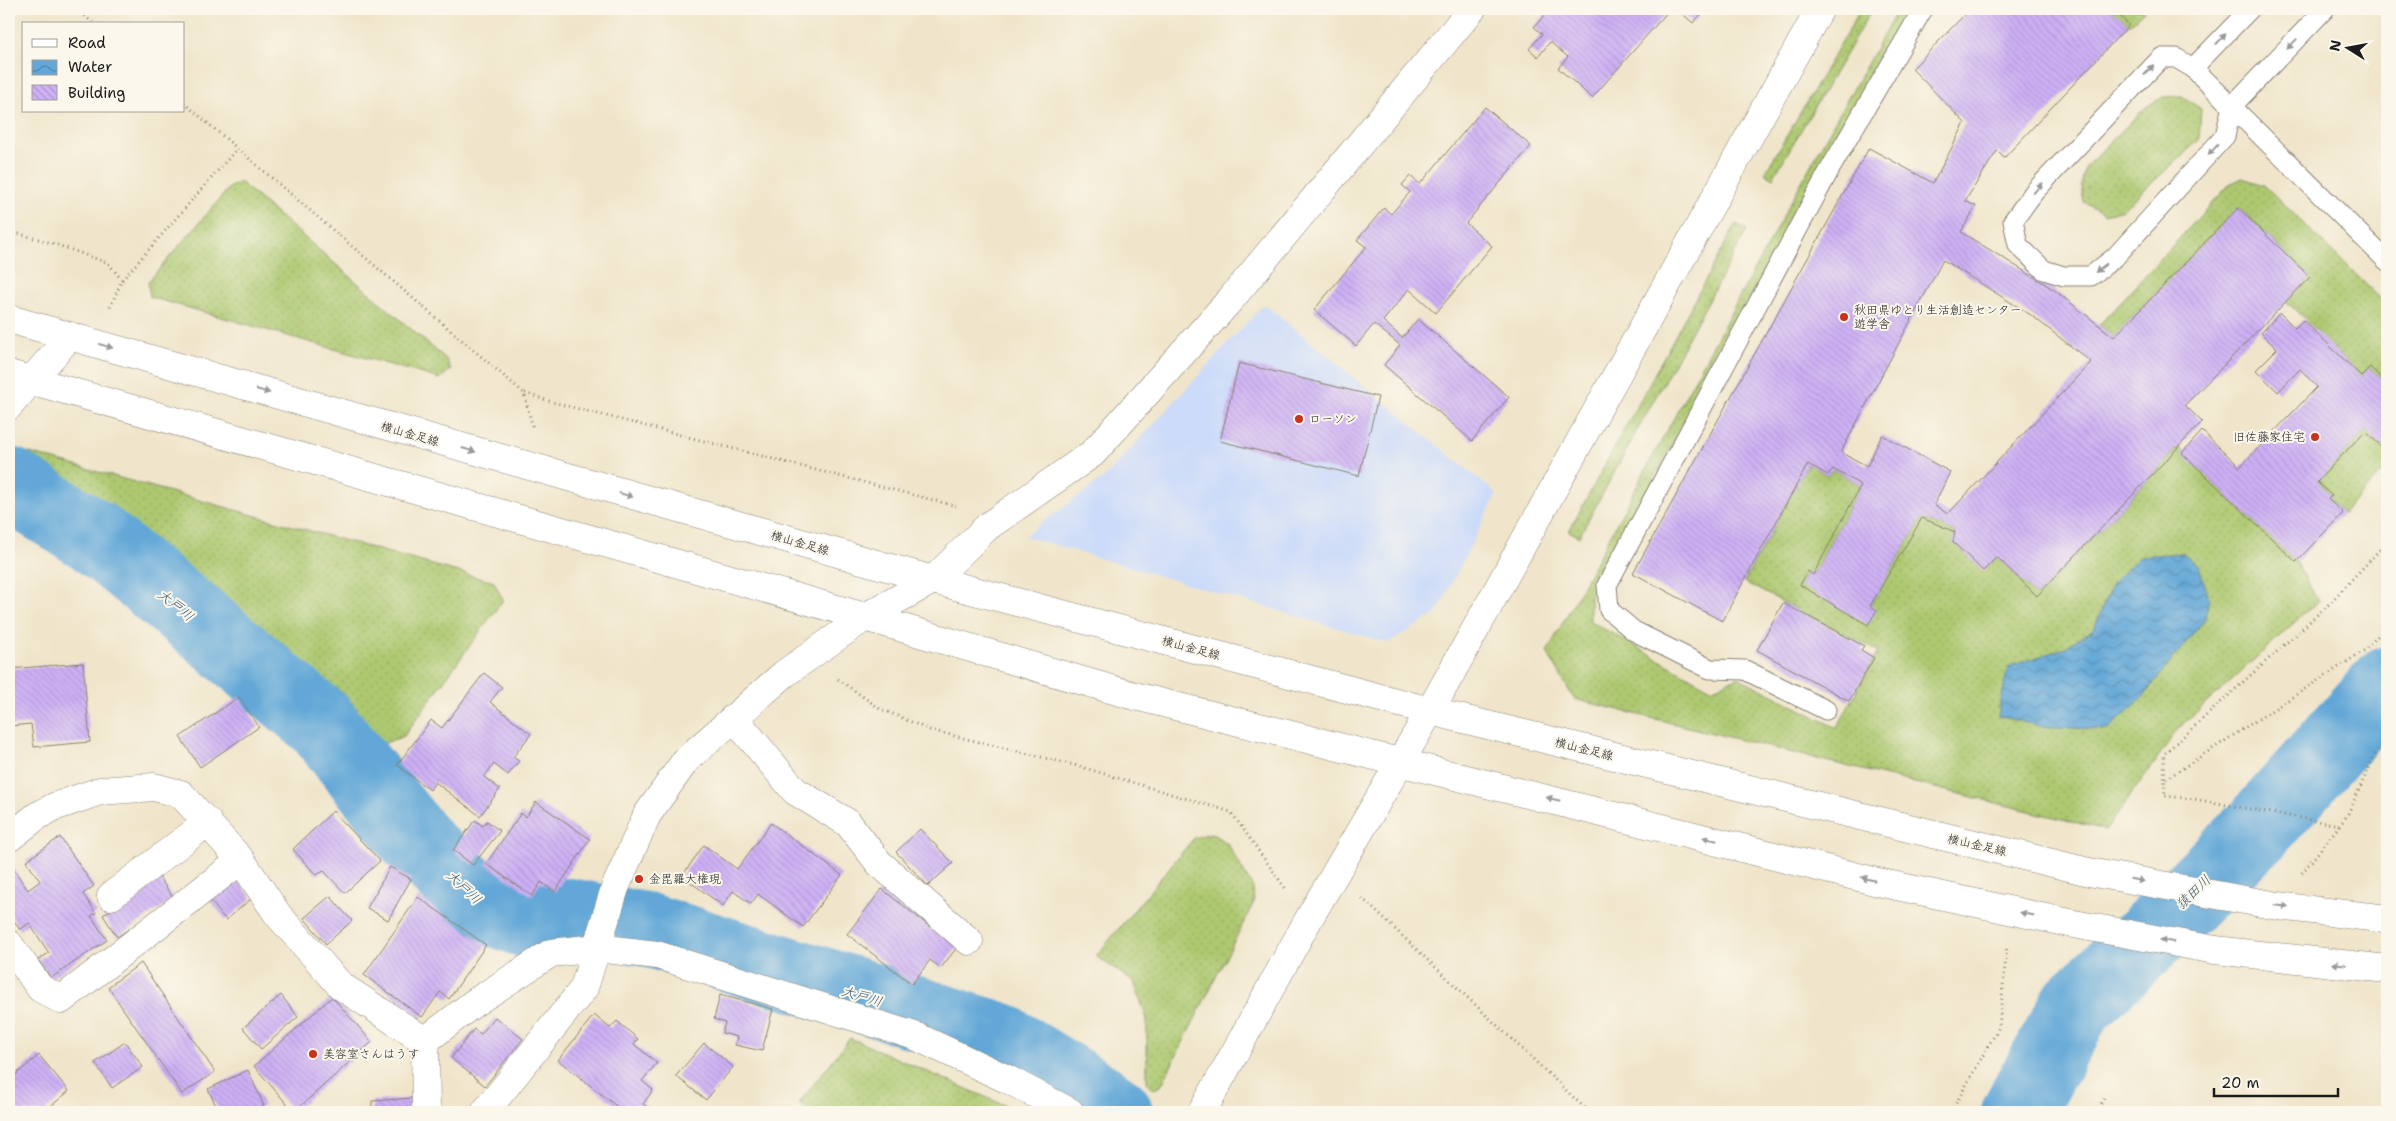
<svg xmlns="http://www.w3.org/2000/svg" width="2396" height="1121" font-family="'Shantell Sans','Klee One',sans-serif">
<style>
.built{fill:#ccdbf9}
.grass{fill:url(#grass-dots);stroke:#647246;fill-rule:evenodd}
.water{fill:url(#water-waves);stroke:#3f627a}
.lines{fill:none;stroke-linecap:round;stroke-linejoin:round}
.river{stroke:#62a7d7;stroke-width:74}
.building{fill:url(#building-back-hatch);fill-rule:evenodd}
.service-casing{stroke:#868073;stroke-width:21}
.minor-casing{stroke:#868073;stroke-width:29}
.tertiary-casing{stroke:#868073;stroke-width:29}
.primary-casing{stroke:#868073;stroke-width:29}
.path{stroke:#868073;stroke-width:3;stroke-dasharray:1 4;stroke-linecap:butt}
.service{stroke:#fff;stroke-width:19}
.minor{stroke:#fff;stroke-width:28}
.tertiary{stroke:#fff;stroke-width:28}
.primary{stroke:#fff;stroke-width:28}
.oneway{fill:#999}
.poi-dot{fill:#c8321e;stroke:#fbf7ec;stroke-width:2}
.labels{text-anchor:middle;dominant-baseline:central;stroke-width:4;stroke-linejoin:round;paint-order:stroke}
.poi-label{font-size:12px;fill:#1c1c1c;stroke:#fbf7ec;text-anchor:start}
.street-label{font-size:12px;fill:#1c1c1c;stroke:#fbf7ec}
.water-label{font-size:14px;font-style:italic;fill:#3c5b70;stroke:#fbf7ec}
</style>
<defs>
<pattern id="grass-dots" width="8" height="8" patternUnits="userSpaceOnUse" patternTransform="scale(1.25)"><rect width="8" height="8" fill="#adc86f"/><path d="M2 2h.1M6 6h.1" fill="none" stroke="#94ab60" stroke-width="1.8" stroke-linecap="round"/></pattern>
<pattern id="water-waves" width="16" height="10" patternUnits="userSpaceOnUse" patternTransform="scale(1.25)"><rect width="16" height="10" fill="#62a7d7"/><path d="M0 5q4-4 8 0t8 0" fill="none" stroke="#5087ae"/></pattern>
<pattern id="building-back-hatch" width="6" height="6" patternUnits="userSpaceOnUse" patternTransform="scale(1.25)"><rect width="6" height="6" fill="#cdb0f5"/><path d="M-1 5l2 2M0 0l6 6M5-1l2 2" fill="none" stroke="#af97d1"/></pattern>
</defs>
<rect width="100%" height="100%" fill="#fbf7ec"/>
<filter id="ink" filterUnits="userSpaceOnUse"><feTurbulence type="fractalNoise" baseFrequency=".02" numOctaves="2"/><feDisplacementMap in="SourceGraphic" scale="10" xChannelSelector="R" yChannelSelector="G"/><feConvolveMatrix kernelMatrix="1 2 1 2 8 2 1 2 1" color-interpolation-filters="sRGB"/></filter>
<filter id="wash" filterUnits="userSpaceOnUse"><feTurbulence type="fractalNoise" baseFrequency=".0096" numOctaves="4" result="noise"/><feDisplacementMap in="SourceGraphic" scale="20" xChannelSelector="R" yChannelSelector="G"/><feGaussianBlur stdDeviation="1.12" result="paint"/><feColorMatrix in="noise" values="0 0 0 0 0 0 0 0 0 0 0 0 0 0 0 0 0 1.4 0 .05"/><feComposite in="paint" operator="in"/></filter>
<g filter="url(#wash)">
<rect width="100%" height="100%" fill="#f0e5ca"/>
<path class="built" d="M1264,304L1497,494L1436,614L1388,643L1024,536L1105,477Z"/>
<path class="grass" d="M1861,9H1872L1773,178L1765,173Z
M1898,9H1909L1590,596V621L1711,689L1738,677L1837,728L1878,651L1744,582L1808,464L1828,475L1833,469L1861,485L1813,575L1807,572L1800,585L1870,606L1922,518L1955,532L1953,542L1983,570L1997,557L2037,596L2179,447L2296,562L2318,601L2178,729L2106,830L1574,699L1547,652L1825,139ZM2112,584L2108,730L2008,667L2062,649L2095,629Z
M2112,9H2142L2144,11L2129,25Z
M2182,96L2201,109L2199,140L2123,209L2105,214L2084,202L2081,186L2085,167L2146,107L2163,97Z
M2242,178L2264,185L2387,305V384L2370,367L2361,376L2286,301L2310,277L2239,208L2114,337L2099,325L2230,184Z
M240,182L446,359L451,369L440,379L150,297L148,282L230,187Z
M1736,224L1747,230L1579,537L1569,531Z
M2365,431L2382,447L2387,442V468L2343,513L2328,499L2331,495L2317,482Z
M12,448L494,582L503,600L404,736L382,744L237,623L74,496L13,462Z
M1211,833L1228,844L1253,888L1254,902L1161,1086L1153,1089L1147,1082V1019L1134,982L1096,956L1194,838Z
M850,1038L1020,1112H810L799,1103Z"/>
<path class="water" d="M2183,553L2199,566L2209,598L2205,619L2142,698L2108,730L2040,726L1998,716L2008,667L2062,649L2094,629L2112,584L2140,556Z"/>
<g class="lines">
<path class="river" d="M9,484L93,536L207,628L321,723L421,847L484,906L526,921L570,915L645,929L1000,1039L1099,1100L1116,1112
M2018,1112L2077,1005L2143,943L2258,829L2387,684"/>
</g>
<g id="blocks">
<path class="building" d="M1550,9H1670L1592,98L1558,68L1568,57L1550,42L1538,57L1529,49L1542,34L1534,27Z
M1677,9H1706L1693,23Z
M1970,9H2112L2129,25L2004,158L1997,151L1965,201L1976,206L1961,232L2053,289L2114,337L2238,208L2310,277L2185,405L2202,422L2037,596L1997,557L1983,571L1953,542L1955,532L1922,518L1870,606L1877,610L1868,625L1800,585L1808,571L1813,575L1861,485L1833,469L1828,475L1808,464L1722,621L1633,573L1869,148L1933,183L1965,123L1912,69ZM1943,260L2031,315L2091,362L1948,514L1934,505L1950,472L1882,435L1867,466L1841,452Z
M1485,107L1531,146L1466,223L1492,246L1436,313L1409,289L1383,321L1402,338L1418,319L1509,397L1472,441L1384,365L1400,345L1374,324L1356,346L1314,310L1366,247L1357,240L1384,208L1391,214L1410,192L1402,185L1410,176L1420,184Z
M2280,313L2295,328L2303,320L2361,376L2370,367L2387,384V442L2382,447L2365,431L2317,482L2332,496L2328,499L2343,513L2296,562L2182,453L2202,431L2240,467L2317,387L2300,369L2278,392L2256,370L2277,349L2261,333Z
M1239,363L1378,397L1359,476L1220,441Z
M1783,603L1864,646L1861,650L1874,658L1849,701L1757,650Z
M83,663L90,742L34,747L31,724L9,726V669Z
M484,673L502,687L490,702L531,734L513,757L519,761L508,775L494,764L484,777L500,789L480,816L435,782L430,790L397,765L431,720L442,728Z
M239,697L259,727L200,767L180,737Z
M536,802L590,839L555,892L541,882L532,896L486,864L521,813L526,817Z
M333,811L380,861L345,893L324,871L316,875L293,849Z
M475,820L483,826L487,821L500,831L473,865L453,850Z
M771,823L842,875L803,927L758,894L751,904L733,891L723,906L682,876L704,845L737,869Z
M920,829L953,863L928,886L896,852Z
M60,837L94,886L83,894L96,913L91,916L107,940L51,978L38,960L49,953L29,923L20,930L9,913V870L12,867L28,890L40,881L26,861Z
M390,867L411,879L388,920L367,908Z
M233,875L252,898L226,920L207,897Z
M159,877L174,899L117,937L103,915Z
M882,889L929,926L933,920L961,942L941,968L930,960L912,984L847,934Z
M330,896L352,921L326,944L304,918Z
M418,897L486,945L449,999L440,992L422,1017L364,975Z
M141,963L215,1072L182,1094L108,987Z
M281,995L298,1017L261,1049L243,1028Z
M720,995L773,1009L762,1051L735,1045L737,1037L722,1033L725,1023L714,1019Z
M332,997L372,1042L294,1112L254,1066Z
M594,1015L610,1028L617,1021L638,1039L634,1044L657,1063L642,1081L653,1090L643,1104L650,1109L648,1112H624L558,1060Z
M495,1017L523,1039L485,1086L451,1058L474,1029L481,1034Z
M125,1042L143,1067L112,1088L95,1063Z
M704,1043L733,1067L706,1100L676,1076Z
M39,1055L69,1091L44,1112H9V1073L13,1077Z
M248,1070L264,1106L256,1110L257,1112H219L208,1089Z
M413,1098L414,1112H372V1101Z"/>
</g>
</g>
<g filter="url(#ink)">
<use href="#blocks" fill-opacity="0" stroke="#868073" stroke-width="1"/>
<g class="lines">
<defs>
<path id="service" d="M2325,9L2232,106L2225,136L2115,257L2091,276H2064L2044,270L2018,245L2013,221L2034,192L2161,58H2176L2193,68L2387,261
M2193,68L2250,9
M1826,710L1745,670L1710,669L1634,631L1609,610L1607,585L1830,169L1923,9"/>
<path id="minor" d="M9,406L70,336
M734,718L795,791L848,823L879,863L969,941
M9,838L37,816L54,807L100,791L154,787L181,794L241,860L278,915L341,986L425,1041L426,1112
M111,896L208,822
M9,944L40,988L61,1000L241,860
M425,1041L474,1003L551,953L597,948L657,955L915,1036L1007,1079L1070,1112
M485,1112L584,988L615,888L647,815L686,760L784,674L865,617L933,580L987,527L1093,453L1231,299L1472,9"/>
<path id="tertiary" d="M1202,1112L1307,922L1430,711L1820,9"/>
<path id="primary" d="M9,319L933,580L1430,711L2089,872L2278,906L2387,919
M9,374L865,617L1131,695L1878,882L2074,924L2215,950L2387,969"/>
</defs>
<use href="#service" class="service-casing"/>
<use href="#minor" class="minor-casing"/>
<use href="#tertiary" class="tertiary-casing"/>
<use href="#primary" class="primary-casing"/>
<path class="path" d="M77,9L94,24
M184,103L524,393L533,429
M9,231L52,243L108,263L122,280L109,310
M122,280L236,150
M525,393L552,402L956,506
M838,679L879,708L930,730L1078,766L1231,812L1285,888
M2166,779L2365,650L2387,626
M2339,825L2194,799L2165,796L2164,754L2328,605L2387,542
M2302,873L2347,816L2377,750L2387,740
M1362,898L1589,1112
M1951,1112L1999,1027L2007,946
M2095,1112L2104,1099"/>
<use href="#service" class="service"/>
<use href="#minor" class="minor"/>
<use href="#tertiary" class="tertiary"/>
<use href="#primary" class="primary"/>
</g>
<defs><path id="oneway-solid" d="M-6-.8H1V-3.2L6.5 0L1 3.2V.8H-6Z" transform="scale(1.25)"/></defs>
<g class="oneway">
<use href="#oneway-solid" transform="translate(2221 39) rotate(-47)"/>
<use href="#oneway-solid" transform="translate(2292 44) rotate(134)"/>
<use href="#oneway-solid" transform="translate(2149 70) rotate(-47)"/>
<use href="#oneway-solid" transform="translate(2213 150) rotate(132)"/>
<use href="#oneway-solid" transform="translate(2038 188) rotate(-48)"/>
<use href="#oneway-solid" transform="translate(2101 268) rotate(142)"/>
<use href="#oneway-solid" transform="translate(106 346) rotate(16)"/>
<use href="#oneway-solid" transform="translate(263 391) rotate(16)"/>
<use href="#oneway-solid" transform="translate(469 450) rotate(16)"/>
<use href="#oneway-solid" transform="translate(626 495) rotate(16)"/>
<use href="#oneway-solid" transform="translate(1553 799) rotate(-166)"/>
<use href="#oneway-solid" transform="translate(1710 839) rotate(-166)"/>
<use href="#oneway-solid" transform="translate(1868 879) rotate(-166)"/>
<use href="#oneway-solid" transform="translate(2137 880) rotate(10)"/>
<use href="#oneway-solid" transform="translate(2282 906) rotate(8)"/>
<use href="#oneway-solid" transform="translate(2027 914) rotate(-168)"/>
<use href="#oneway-solid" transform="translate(2167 941) rotate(-170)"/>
<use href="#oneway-solid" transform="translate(2339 964) rotate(-174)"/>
</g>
</g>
<g class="poi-dot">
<circle cx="1844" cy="317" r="5"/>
<circle cx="1299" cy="419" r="5"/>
<circle cx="2315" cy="437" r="5"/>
<circle cx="639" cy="879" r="5"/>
<circle cx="313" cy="1054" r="5"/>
</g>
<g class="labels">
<g class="poi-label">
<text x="1854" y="310">秋田県ゆとり生活創造センター<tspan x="1854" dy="14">遊学舎</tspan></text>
<text x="1309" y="419">ローソン</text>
<text x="2305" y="437" text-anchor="end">旧佐藤家住宅</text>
<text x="649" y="879">金毘羅大権現</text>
<text x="323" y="1054">美容室さんはうす</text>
</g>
<g class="street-label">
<text transform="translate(410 434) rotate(16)">横山金足線</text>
<text transform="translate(800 543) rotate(16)">横山金足線</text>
<text transform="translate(1191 648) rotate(15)">横山金足線</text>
<text transform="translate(1584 749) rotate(14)">横山金足線</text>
<text transform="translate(1977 845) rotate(13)">横山金足線</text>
</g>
<g class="water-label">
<text transform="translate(176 605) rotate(39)">大戸川</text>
<text transform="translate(464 887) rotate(43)">大戸川</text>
<text transform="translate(2193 892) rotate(-44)">猿田川</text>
<text transform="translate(862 996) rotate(17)">大戸川</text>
</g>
</g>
<rect width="2396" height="1121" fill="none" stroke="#fbf7ec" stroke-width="30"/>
<rect x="22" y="22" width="162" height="90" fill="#fbf7ec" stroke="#a29f99"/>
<rect x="32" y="39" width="25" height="8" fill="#ffffff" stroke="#a29f99"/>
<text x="68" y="48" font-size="15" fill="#1c1c1c">Road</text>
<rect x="32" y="60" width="25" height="15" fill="url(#water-waves)" stroke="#a29f99"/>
<text x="68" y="72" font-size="15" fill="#1c1c1c">Water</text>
<rect x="32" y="85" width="25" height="15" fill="url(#building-back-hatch)" stroke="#a29f99"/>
<text x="68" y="98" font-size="15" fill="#1c1c1c">Building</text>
<g transform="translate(2348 48) rotate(281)" stroke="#fbf7ec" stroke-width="4" paint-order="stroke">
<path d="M0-4L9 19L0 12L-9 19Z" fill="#1c1c1c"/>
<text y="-8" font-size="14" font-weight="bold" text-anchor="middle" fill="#1c1c1c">N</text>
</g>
<path d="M2214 1088v8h124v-8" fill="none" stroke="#1c1c1c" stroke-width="2.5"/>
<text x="2221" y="1088" font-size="15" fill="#1c1c1c" stroke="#fbf7ec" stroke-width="4" paint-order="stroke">20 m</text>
</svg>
